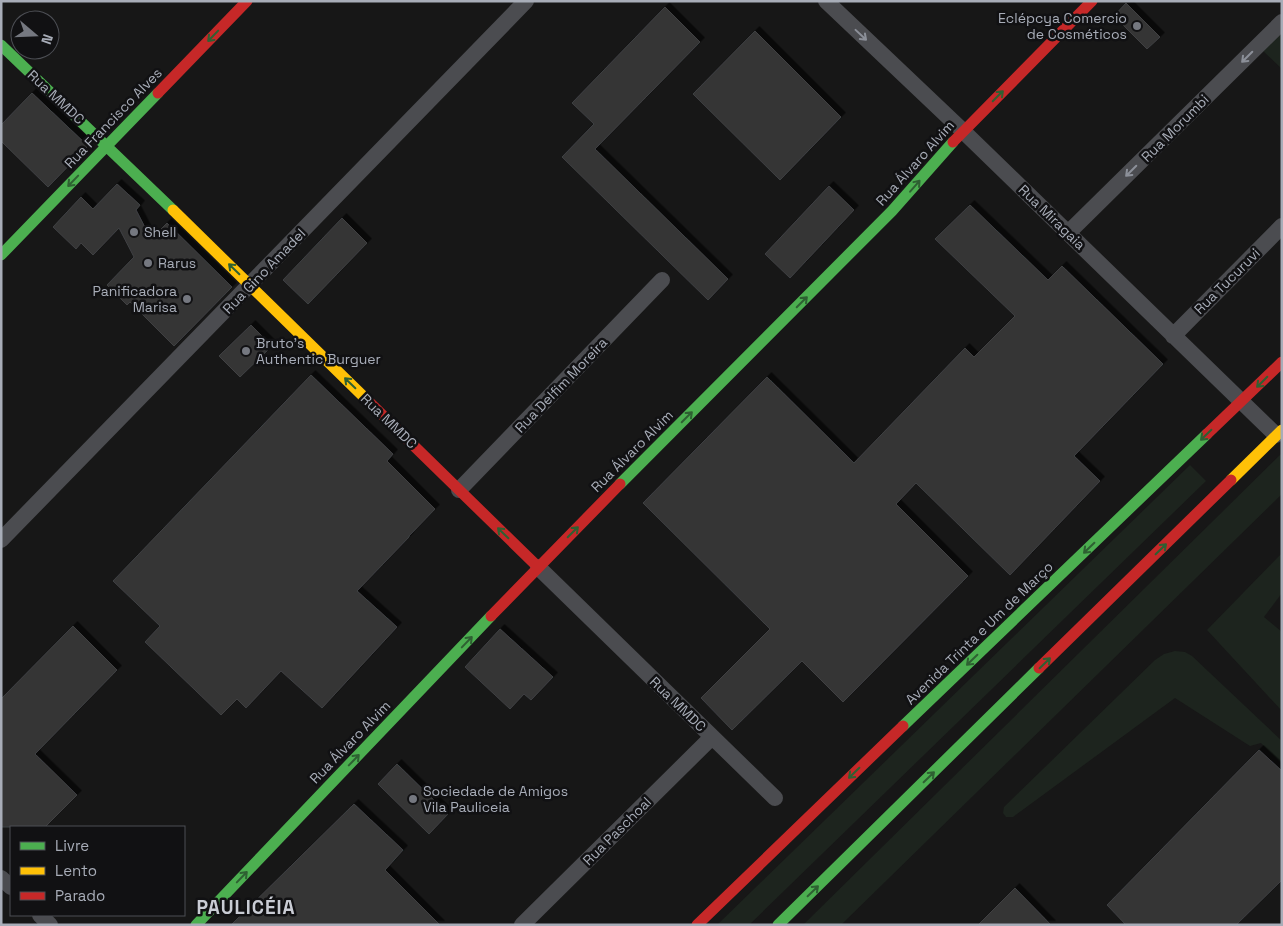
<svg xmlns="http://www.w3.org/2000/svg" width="1283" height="926" font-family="'Space Grotesk',sans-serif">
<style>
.green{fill:#1d241e}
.building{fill:#353536;stroke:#3f4043;filter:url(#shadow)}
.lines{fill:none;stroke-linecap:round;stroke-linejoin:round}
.street{stroke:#4b4c50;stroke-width:16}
.fast{stroke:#4caf50;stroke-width:11}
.slow{stroke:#ffc107;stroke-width:11}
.jam{stroke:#c62828;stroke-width:11}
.oneway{stroke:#8c9099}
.oneway2{stroke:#2e6032}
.poi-dot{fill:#757880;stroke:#111113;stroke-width:2}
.labels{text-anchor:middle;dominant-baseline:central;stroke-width:5;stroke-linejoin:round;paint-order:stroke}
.poi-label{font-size:14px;fill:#a8adb8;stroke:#111113;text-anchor:start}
.street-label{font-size:14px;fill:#a8adb8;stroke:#111113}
.district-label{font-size:19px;font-weight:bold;letter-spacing:1px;fill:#c9ccd4;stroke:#111113}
</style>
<defs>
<filter id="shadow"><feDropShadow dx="4.5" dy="-4.5" stdDeviation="0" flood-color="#0009"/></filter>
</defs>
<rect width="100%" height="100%" fill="#171717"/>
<path class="green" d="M1282,29V69L1262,50Z
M1282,453V494L844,922L841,925H803Z
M1190,465L1206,481L749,925H717Z
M1282,553V593L1264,617L1282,632V711L1207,630Z
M1175,651L1185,652L1192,656L1282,741V764L1261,743L1250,746L1175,698L1013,817H1006L1003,813L1004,807L1155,660L1164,654Z"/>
<path class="building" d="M1126,3L1160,37L1147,49L1114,16Z
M665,7L700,42L595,149L728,279L708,300L562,157L594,124L572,103Z
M755,31L841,117L780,180L693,94Z
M32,93L88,146L48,187L1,141V125Z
M117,184L140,205L136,210L151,239L167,223L232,287L174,346L130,302L127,305L107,285L134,257L119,228L93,255L81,243L76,249L53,227L81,197L93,209Z
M829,186L854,210L790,278L765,254Z
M970,205L1048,280L1062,266L1163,364L1074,456L1100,481L1010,575L916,483L896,504L968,576L843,702L802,661L732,730L701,698L770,629L643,503L767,377L854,463L965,348L974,357L1015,316L935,239Z
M342,218L367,243L308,304L283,280Z
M251,325L272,346L240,377L219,356Z
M311,375L393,454L387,461L435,509L409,536V537L357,591L397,627L322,708L281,671L246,708L237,699L221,715L145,642L160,626L113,581Z
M73,626L117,670L35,754L77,795L45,827H1V699Z
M500,629L553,677L531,700L524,694L510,709L465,667Z
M1259,750L1282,771V880L1236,925H1126L1107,905Z
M397,764L448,814L429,834L378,784Z
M354,804L403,850L385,870L440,925H231Z
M1015,888L1051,925H978Z"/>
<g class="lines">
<path class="street" d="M826,1L963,131L1276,435
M1068,233L1282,22
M1173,336L1282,226
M459,490L662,280
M1,540L526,1
M538,567L775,798
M1,878L11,887
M40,915L50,925
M522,925L712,737"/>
<path class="fast" d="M1,45L173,210
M1,255L158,93
M620,484L892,211L953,142
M903,726L1207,434
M196,925L491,616
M778,925L1039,668"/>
<path class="slow" d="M173,210L367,400
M1231,480L1282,430"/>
<path class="jam" d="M158,93L247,1
M953,142L1092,1
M367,400L538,567
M1207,434L1282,362
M491,616L620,484
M1039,668L1231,480
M697,925L903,726"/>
</g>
<defs><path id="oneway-shaft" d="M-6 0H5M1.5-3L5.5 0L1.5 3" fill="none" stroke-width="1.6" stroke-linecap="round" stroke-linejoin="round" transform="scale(1.25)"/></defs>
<g class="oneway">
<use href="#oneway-shaft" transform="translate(861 35) rotate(43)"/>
<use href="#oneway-shaft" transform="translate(1247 57) rotate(135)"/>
<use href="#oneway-shaft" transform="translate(1131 171) rotate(135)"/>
</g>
<g class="oneway2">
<use href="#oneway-shaft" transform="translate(213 36) rotate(134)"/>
<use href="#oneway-shaft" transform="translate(998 96) rotate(-45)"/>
<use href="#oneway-shaft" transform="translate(73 181) rotate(134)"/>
<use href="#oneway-shaft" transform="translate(915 186) rotate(-49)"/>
<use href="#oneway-shaft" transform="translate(234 269) rotate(-136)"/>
<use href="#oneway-shaft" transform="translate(802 302) rotate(-45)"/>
<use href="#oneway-shaft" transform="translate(1262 382) rotate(135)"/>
<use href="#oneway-shaft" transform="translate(350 383) rotate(-136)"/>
<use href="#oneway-shaft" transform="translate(687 417) rotate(-45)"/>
<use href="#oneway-shaft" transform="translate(1206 435) rotate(136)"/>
<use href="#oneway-shaft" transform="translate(573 532) rotate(-45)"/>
<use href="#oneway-shaft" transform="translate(503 533) rotate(-136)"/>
<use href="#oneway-shaft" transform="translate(1089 548) rotate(136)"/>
<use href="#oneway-shaft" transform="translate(1161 549) rotate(-44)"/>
<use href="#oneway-shaft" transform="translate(467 642) rotate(-46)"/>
<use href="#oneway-shaft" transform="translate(972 660) rotate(136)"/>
<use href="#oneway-shaft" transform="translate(1045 663) rotate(-44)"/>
<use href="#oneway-shaft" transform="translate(354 760) rotate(-46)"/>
<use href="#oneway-shaft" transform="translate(854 773) rotate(136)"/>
<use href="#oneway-shaft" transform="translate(929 777) rotate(-44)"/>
<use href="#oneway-shaft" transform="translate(242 877) rotate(-46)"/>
<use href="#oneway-shaft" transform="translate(813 891) rotate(-44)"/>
</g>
<g class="poi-dot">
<circle cx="1137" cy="26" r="5"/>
<circle cx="134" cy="232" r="5"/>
<circle cx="148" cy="263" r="5"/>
<circle cx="187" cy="299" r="5"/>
<circle cx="246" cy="351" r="5"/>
<circle cx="413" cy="799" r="5"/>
</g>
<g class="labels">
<g class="poi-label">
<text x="1127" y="18" text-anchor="end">Eclépcya Comercio<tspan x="1127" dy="16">de Cosméticos</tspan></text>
<text x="144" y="232">Shell</text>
<text x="158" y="263">Rarus</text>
<text x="177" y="291" text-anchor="end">Panificadora<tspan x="177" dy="16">Marisa</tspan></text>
<text x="256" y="343">Bruto's<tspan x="256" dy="16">Authentic Burguer</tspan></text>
<text x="423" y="791">Sociedade de Amigos<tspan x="423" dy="16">Vila Pauliceia</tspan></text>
</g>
<g class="street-label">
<text transform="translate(56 97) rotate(43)">Rua MMDC</text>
<text transform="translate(113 118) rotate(-46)">Rua Francisco Alves</text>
<text transform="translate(1175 128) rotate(-45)">Rua Morumbi</text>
<text transform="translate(915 163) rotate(-48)">Rua Álvaro Alvim</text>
<text transform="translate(1052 217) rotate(44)">Rua Miragaia</text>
<text transform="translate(264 271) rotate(-46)">Rua Gino Amadel</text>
<text transform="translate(1227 281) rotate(-45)">Rua Tucuruvi</text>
<text transform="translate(561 385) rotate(-46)">Rua Delfim Moreira</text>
<text transform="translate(389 421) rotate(44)">Rua MMDC</text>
<text transform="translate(632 451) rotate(-45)">Rua Álvaro Alvim</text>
<text transform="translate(979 633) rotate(-44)">Avenida Trinta e Um de Março</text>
<text transform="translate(678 704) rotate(44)">Rua MMDC</text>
<text transform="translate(350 742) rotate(-46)">Rua Álvaro Alvim</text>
<text transform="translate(617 831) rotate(-45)">Rua Paschoal</text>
</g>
<g class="district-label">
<text x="246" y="907">PAULICÉIA</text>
</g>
</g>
<rect width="1283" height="926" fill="none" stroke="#a8adb8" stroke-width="5"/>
<rect x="10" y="826" width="175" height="90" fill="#111113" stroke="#4d4f55"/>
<rect x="20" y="842" width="25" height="8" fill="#4caf50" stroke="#4d4f55"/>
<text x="55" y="851" font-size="15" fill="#a8adb8">Livre</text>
<rect x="20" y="867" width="25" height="8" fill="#ffc107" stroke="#4d4f55"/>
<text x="55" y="876" font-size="15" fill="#a8adb8">Lento</text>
<rect x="20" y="892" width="25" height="8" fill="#c62828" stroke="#4d4f55"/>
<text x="55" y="901" font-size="15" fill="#a8adb8">Parado</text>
<g transform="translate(35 35) rotate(109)"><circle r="24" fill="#111113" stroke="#4d4f55"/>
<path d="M0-4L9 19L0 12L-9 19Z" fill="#757880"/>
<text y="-8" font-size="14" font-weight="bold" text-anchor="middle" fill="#a8adb8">N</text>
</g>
</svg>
